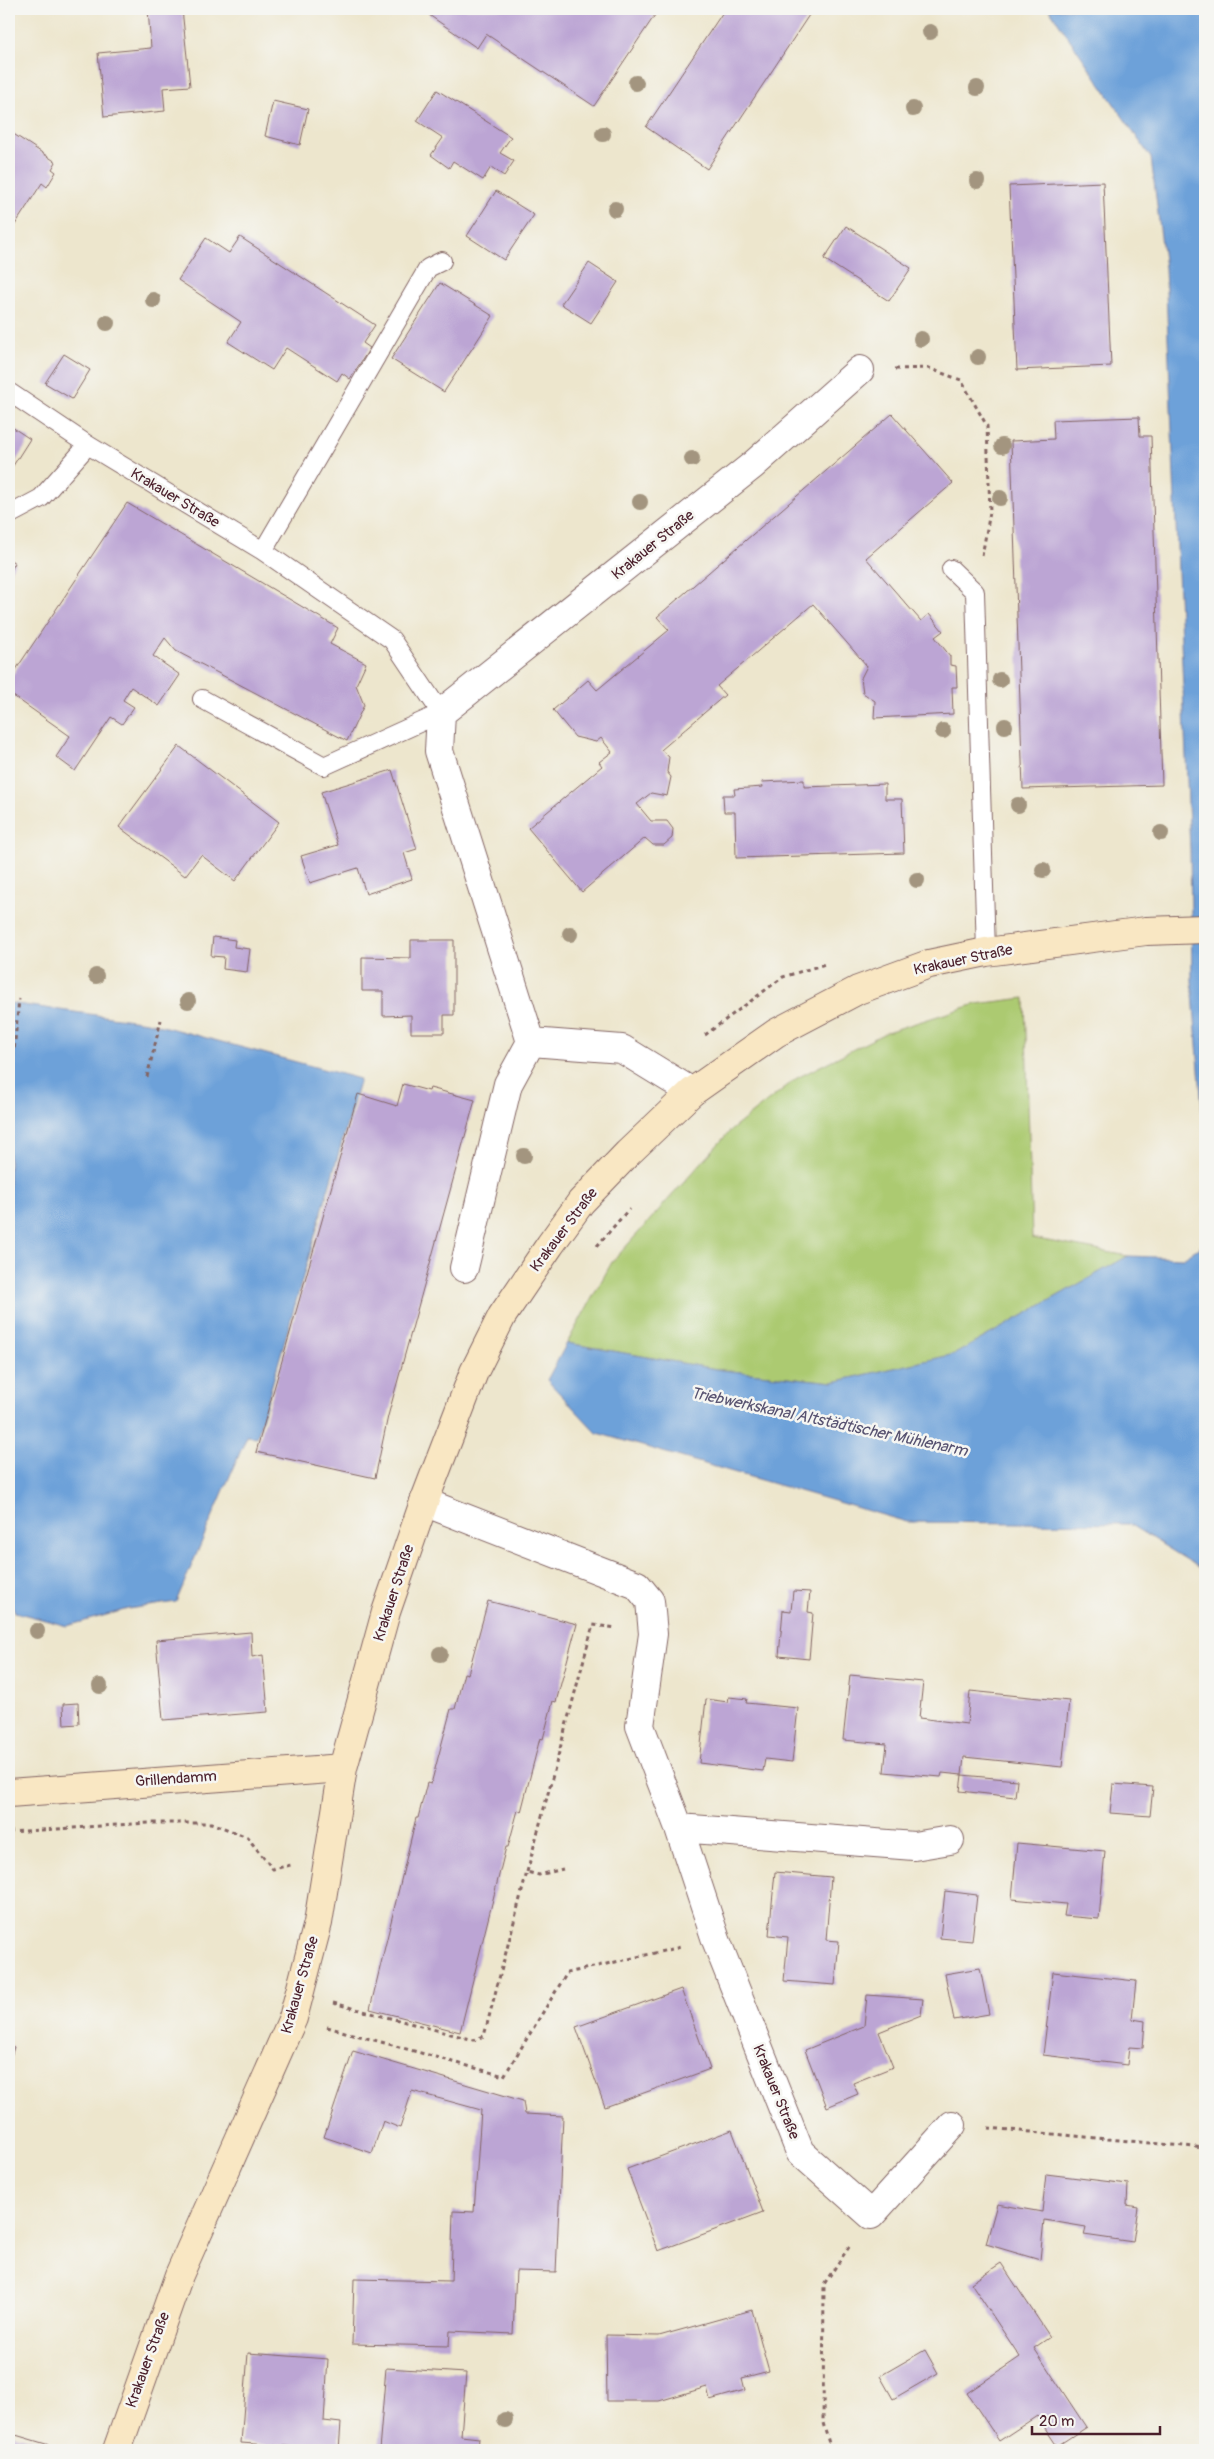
<svg xmlns="http://www.w3.org/2000/svg" width="1214" height="2459" font-family="Pangolin,sans-serif">
<style>
.green{fill:#acca71;stroke:#7b744e}
.water{fill:#6da1d9;stroke:#5c6082}
.building{fill:#bca5d4}
.lines{fill:none;stroke-linecap:round;stroke-linejoin:round}
.lane-casing{stroke:#836564;stroke-width:20}
.street-casing{stroke:#836564;stroke-width:30}
.secondary-casing{stroke:#836564;stroke-width:30}
.path{stroke:#836564;stroke-width:3;stroke-dasharray:4 4;stroke-linecap:butt}
.lane{stroke:#fff;stroke-width:18}
.street{stroke:#fff;stroke-width:28}
.secondary{stroke:#f9e7c3;stroke-width:28}
.tree{fill:#a3957f}
.labels{text-anchor:middle;dominant-baseline:central;stroke-width:5;stroke-linejoin:round;paint-order:stroke}
.street-label{font-size:15px;fill:#4a1f2b;stroke:#f6f6f2}
.water-label{font-size:16px;font-style:italic;fill:#585371;stroke:#f6f6f2}
</style>
<rect width="100%" height="100%" fill="#f6f6f2"/>
<filter id="ink" filterUnits="userSpaceOnUse"><feTurbulence type="fractalNoise" baseFrequency=".02" numOctaves="2"/><feDisplacementMap in="SourceGraphic" scale="10" xChannelSelector="R" yChannelSelector="G"/><feConvolveMatrix kernelMatrix="1 2 1 2 8 2 1 2 1" color-interpolation-filters="sRGB"/></filter>
<filter id="wash" filterUnits="userSpaceOnUse"><feTurbulence type="fractalNoise" baseFrequency=".0096" numOctaves="4" result="noise"/><feDisplacementMap in="SourceGraphic" scale="20" xChannelSelector="R" yChannelSelector="G"/><feGaussianBlur stdDeviation="1.12" result="paint"/><feColorMatrix in="noise" values="0 0 0 0 0 0 0 0 0 0 0 0 0 0 0 0 0 1.4 0 .05"/><feComposite in="paint" operator="in"/></filter>
<g filter="url(#wash)">
<rect width="100%" height="100%" fill="#ede6cd"/>
<path class="green" d="M1025,998L1032,1238L1128,1256L955,1354L833,1382L722,1370L567,1343L612,1262L730,1131L797,1078L887,1032L976,1004Z"/>
<path class="water" d="M1049,9H1205V1146L1192,981L1190,850L1165,268L1151,158Z
M9,1003L147,1022L360,1079L257,1437L247,1436L176,1602L128,1609L67,1626L15,1612L9,1597Z
M1205,1192V1571L1129,1524L907,1522L597,1433L547,1380L567,1343L722,1370L833,1382L955,1354L1128,1256L1183,1258L1203,1245Z"/>
<g id="blocks">
<path class="building" d="M148,9H182L190,86L163,88L165,111L104,117L98,53L151,48Z
M433,9H659L594,106L486,34L477,48L429,15Z
M725,9H813L707,169L646,127Z
M437,90L511,137L500,153L514,161L504,176L491,167L483,180L453,161L449,168L431,155L443,138L417,121Z
M273,101L308,109L300,145L265,136Z
M9,131L56,162L52,169L56,172L47,187L42,183L9,234Z
M1103,182L1111,366L1017,370L1009,186Z
M496,191L534,215L504,260L467,236Z
M846,226L911,268L889,301L824,259Z
M240,237L375,325L363,343L370,348L350,379L342,373L337,381L286,348L272,370L228,342L241,322L178,280L206,238L229,253Z
M589,263L618,282L591,323L561,304Z
M440,283L493,316L444,392L391,359Z
M64,354L90,370L72,399L45,383Z
M892,414L953,483L866,558L921,621L929,614L943,631L935,637L950,656V665L956,666L957,687H952L953,714L874,718L875,701L863,693L861,678L867,666L813,604L717,686L725,695L661,750L669,757L667,772L671,777L667,796L651,793L637,804L651,821H667L673,829L672,838L664,845H653L645,838L582,892L528,828L602,766L599,762L612,752L601,738L596,742L575,737L553,710L588,680L597,690L669,630L657,617Z
M1139,417L1140,436H1151L1162,785L1023,789L1011,441L1054,439L1053,420Z
M9,425L30,439L9,472Z
M127,503L338,628L330,644L366,663L356,685L364,705L347,741L176,651L165,638L153,656L180,675L159,706L131,687L123,700L134,707L122,724L111,717L75,771L56,757L70,736L9,693V680Z
M9,559L15,563L9,574Z
M179,746L279,822L235,881L201,855L185,876L119,827Z
M392,770L417,849L404,853L412,879L366,894L358,868L310,883L301,856L338,845L321,792Z
M804,780V787L885,784V799H902L904,853L736,858L735,812H724L723,795H735L734,789L763,787L762,782Z
M213,937L235,940L234,947L250,949L247,972L223,969L224,957L211,956Z
M411,940H454V1015H444V1033H411V1015L383,1016V991H362V957L411,958Z
M403,1084L429,1091L430,1088L475,1100L388,1416L375,1478L256,1452L358,1094L397,1106Z
M793,1591L810,1592L808,1612L813,1613L809,1659L779,1656L783,1610L791,1611Z
M488,1601L577,1624L556,1702L553,1701L543,1739L540,1738L521,1812L518,1810L508,1847H506L460,2032L370,2009L416,1818H418L427,1783L431,1784L451,1709H455L464,1673L468,1674Z
M251,1632L252,1657L263,1655L268,1712L163,1720L156,1640Z
M850,1675L923,1682L919,1718L967,1724L970,1691L1069,1701L1062,1767L964,1757L962,1775L942,1773L941,1777L884,1772L887,1744L843,1740Z
M729,1697L747,1699L746,1703L798,1708L792,1762L765,1759L763,1771L699,1763L706,1699L728,1702Z
M78,1703L79,1724L64,1725L63,1704Z
M962,1775L1017,1780L1015,1797L960,1791Z
M1113,1784L1153,1787L1150,1816L1110,1813Z
M1017,1843L1105,1851L1099,1919L1064,1916L1066,1904L1012,1899Z
M775,1872L831,1877L826,1940L839,1941L835,1985L784,1981L788,1937L769,1935Z
M945,1891L977,1895L972,1941L940,1938Z
M980,1968L989,2014L954,2020L945,1974Z
M1053,1972L1136,1981L1132,2019L1145,2021L1143,2048L1129,2047L1127,2065L1043,2055Z
M681,1989L710,2069L605,2107L576,2027Z
M867,1995L923,1999L921,2015L879,2032L893,2067L853,2083L858,2094L827,2107L805,2050L864,2026Z
M9,2045L14,2047L9,2063Z
M353,2051L523,2101L525,2114L563,2116L556,2272L516,2271L513,2334L450,2331L449,2346L352,2344L354,2279L451,2281L453,2211L474,2212L481,2110L412,2091L400,2128L383,2121L372,2153L324,2137Z
M732,2130L763,2212L658,2251L627,2169Z
M1046,2174L1128,2184L1127,2205L1138,2207L1133,2242L1084,2235L1086,2227L1044,2220L1040,2260L986,2244L997,2204L1042,2212Z
M1001,2263L1050,2337L1034,2348L1086,2427L1057,2446L1037,2416L999,2441L967,2393L1020,2357L971,2283Z
M752,2310L769,2371L742,2378L745,2390L710,2400L707,2387L659,2401H607L606,2335L659,2336Z
M925,2350L938,2373L893,2399L880,2376Z
M248,2353L328,2359L324,2421L341,2423L339,2450L241,2443Z
M386,2368L466,2373L461,2436L479,2438L478,2450H379Z
M9,2433L66,2450H9Z"/>
</g>
</g>
<g filter="url(#ink)">
<use href="#blocks" fill-opacity="0" stroke="#836564" stroke-width="1"/>
<g class="lines">
<defs>
<path id="lane" d="M9,392L88,445L263,551L392,640L441,713L324,766L202,699
M9,515L41,498L88,445
M263,551L428,268L442,261
M951,569L975,592L986,952"/>
<path id="street" d="M531,1042L622,1049L692,1092
M464,1268L508,1084L531,1042L439,751L441,713L753,465L860,370
M424,1502L637,1585L650,1601L653,1634L640,1726L679,1828L716,1940L800,2152L871,2215L952,2125
M679,1828L914,1846L950,1840"/>
<path id="secondary" d="M9,1793L343,1768
M117,2450L179,2275L293,2018L318,1923L343,1768L386,1612L424,1502L474,1372L502,1316L550,1245L581,1202L628,1153L692,1092L776,1033L858,990L929,964L986,952L1146,931L1205,929"/>
</defs>
<use href="#lane" class="lane-casing"/>
<use href="#street" class="street-casing"/>
<use href="#secondary" class="secondary-casing"/>
<path class="path" d="M895,369L928,368L961,380L987,426L990,512L982,556
M705,1035L783,977L825,964
M12,1072L19,999
M147,1077L161,1020
M597,1246L629,1209
M9,1832L149,1823H211L247,1837L273,1869L291,1865
M527,1872L593,1625L617,1628
M333,2003L474,2040L484,2036L527,1872L539,1875L563,1869
M327,2027L504,2076L567,1973L681,1947
M988,2128L1205,2148
M831,2450L823,2423L824,2284L851,2244"/>
<use href="#lane" class="lane"/>
<use href="#street" class="street"/>
<use href="#secondary" class="secondary"/>
</g>
<g class="tree">
<circle cx="930" cy="32" r="8"/>
<circle cx="636" cy="83" r="8"/>
<circle cx="977" cy="88" r="8"/>
<circle cx="913" cy="109" r="8"/>
<circle cx="603" cy="134" r="8"/>
<circle cx="977" cy="181" r="8"/>
<circle cx="615" cy="209" r="8"/>
<circle cx="153" cy="300" r="8"/>
<circle cx="107" cy="323" r="8"/>
<circle cx="921" cy="339" r="8"/>
<circle cx="978" cy="357" r="8"/>
<circle cx="1002" cy="446" r="8"/>
<circle cx="692" cy="459" r="8"/>
<circle cx="1000" cy="498" r="8"/>
<circle cx="640" cy="502" r="8"/>
<circle cx="1000" cy="680" r="8"/>
<circle cx="1005" cy="726" r="8"/>
<circle cx="943" cy="731" r="8"/>
<circle cx="1018" cy="805" r="8"/>
<circle cx="1161" cy="833" r="8"/>
<circle cx="1043" cy="870" r="8"/>
<circle cx="917" cy="880" r="8"/>
<circle cx="570" cy="934" r="8"/>
<circle cx="96" cy="976" r="8"/>
<circle cx="188" cy="1001" r="8"/>
<circle cx="524" cy="1156" r="8"/>
<circle cx="37" cy="1631" r="8"/>
<circle cx="440" cy="1654" r="8"/>
<circle cx="100" cy="1686" r="8"/>
<circle cx="505" cy="2420" r="8"/>
</g>
</g>
<g class="labels">
<g class="street-label">
<text transform="translate(175 498) rotate(31)">Krakauer Straße</text>
<text transform="translate(653 545) rotate(-39)">Krakauer Straße</text>
<text transform="translate(963 960) rotate(-12)">Krakauer Straße</text>
<text transform="translate(564 1230) rotate(-53)">Krakauer Straße</text>
<text transform="translate(394 1593) rotate(-72)">Krakauer Straße</text>
<text transform="translate(176 1779) rotate(-4)">Grillendamm</text>
<text transform="translate(300 1985) rotate(-74)">Krakauer Straße</text>
<text transform="translate(776 2092) rotate(68)">Krakauer Straße</text>
<text transform="translate(148 2360) rotate(-70)">Krakauer Straße</text>
</g>
<g class="water-label">
<text transform="translate(829 1422) rotate(12)">Triebwerkskanal Altstädtischer Mühlenarm</text>
</g>
</g>
<rect width="1214" height="2459" fill="none" stroke="#f6f6f2" stroke-width="30"/>
<path d="M1032 2426v8h128v-8" fill="none" stroke="#4a1f2b" stroke-width="2.5"/>
<text x="1039" y="2426" font-size="15" fill="#4a1f2b" stroke="#f6f6f2" stroke-width="4" paint-order="stroke">20 m</text>
</svg>
